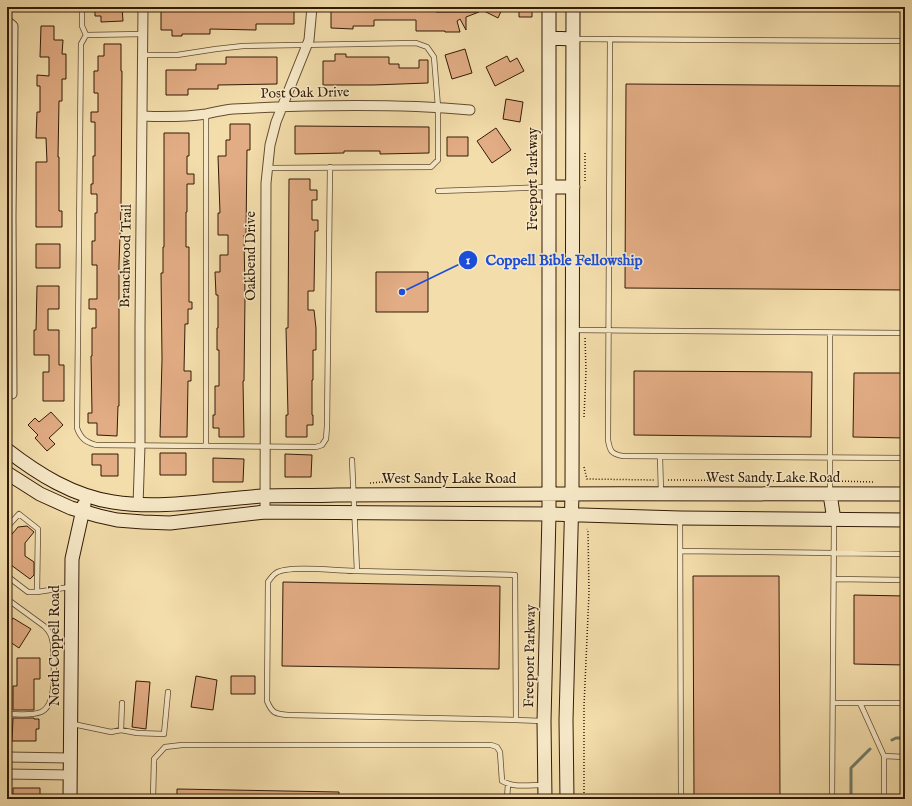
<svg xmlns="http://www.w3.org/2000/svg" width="912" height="806" font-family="'IM FELL English',serif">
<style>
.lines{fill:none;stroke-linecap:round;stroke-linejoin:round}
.stream{stroke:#717b6a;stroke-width:3}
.building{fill:#e2ac84;stroke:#321b07}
.lane-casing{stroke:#624c30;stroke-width:6}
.street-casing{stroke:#624c30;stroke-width:11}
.secondary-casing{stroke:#321b07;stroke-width:15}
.path{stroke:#321b07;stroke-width:1.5;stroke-dasharray:1 2;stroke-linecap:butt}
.lane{stroke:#f7e9c8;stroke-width:4.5}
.street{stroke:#f7e9c8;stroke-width:9}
.secondary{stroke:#f7e9c8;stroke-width:13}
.labels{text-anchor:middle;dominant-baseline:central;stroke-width:3;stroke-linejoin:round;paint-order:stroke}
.street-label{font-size:14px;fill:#321b07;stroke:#f7e9c8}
.leader{fill:none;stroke:#1d4ed8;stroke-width:1.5}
.callout-dot{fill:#1d4ed8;stroke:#f7e9c8;stroke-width:1.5}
.mark-label{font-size:12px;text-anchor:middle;font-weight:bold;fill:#fff}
.callout-label{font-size:15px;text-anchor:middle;font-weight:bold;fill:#1d4ed8;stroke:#f7e9c8;stroke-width:3;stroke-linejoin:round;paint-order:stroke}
</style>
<rect width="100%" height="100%" fill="#f3ddab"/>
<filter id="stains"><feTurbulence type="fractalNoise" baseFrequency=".005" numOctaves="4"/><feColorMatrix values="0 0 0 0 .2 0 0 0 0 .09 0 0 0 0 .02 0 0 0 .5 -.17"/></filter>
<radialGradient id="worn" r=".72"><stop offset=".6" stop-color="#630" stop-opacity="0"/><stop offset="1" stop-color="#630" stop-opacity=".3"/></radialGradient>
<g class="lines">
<path class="stream" d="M892,740L896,738H905
M851,799V768L870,749"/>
</g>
<path class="building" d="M95,7H122L123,21L101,22V16H95Z
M189,7H294V24H256V30L210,29V34H182V36H172V30H161V9H189Z
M331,7H436V12H479L466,17V30L460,19L457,21L460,32H445V31H416V20H374V26H353V29L331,28Z
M476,7H503L498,18Z
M519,7H532V17H519Z
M41,26H54V40H63L62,54H66V79H62V101H59L58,157H59V211H62V227H36V162H47L46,138H36L37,112H40V86H37V75L49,76V57H40Z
M104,44H121V71H122L121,207L119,265V406H118L117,436L97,435V423H88V413H92L91,356H92V328H96V309H89V299H97V265H92V241H95V213H97V194H91V184H93V156H95V122H91V112H98V93H94V71H98V56H104Z
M465,49L472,73L452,79L445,55Z
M335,54H346V57H389V64H399V68H419V60H428V83L373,85H323V61H335Z
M507,56L510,62L517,58L524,71L495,86L486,67Z
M226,57H277V84L218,85V89H188V95H166V70H196V64H226Z
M626,84L905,86V290L625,288Z
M506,99L523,102L520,122L503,119Z
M230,124H250V150H247L246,235H244L245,295L244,381H243L244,437H219V428H213V415H215V386H219V350H217V328H218V295H216L215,272H220V255H228V235H218V213H220L218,156H226V140H230Z
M295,126L429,127V153L380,154V151H344V153L295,154Z
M496,128L511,150L492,163L477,141Z
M164,133H189V156H187V174H194V184H187V212H186V247H189V302H192V309H188V324H185L184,371H191V381H188L187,437H160L162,359L161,273H163V247H164Z
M447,137H468V156H447Z
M289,179H310V190H317V200H312V220H318V231H315L314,291H308V310H314L316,328V350H313V380H312V415H313V425H307V437H286V415H288L286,328H288Z
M36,244H60V268H36Z
M376,272H428V312H376Z
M37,286H59V309H48V330H59V365H64V401H43V372H49V355H34V330H36Z
M634,371L812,372L811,437L634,435Z
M854,373H905V438L853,437Z
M51,412L63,425L49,438L55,444L47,451L35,438L38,435L28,425L35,418L39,422Z
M160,453H186V475H160Z
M92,454H118V476H101V465H92Z
M285,454L312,455L311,477H285Z
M213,458L244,459L243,482H213Z
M27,526L34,532L25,543V556L34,562V575L30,579L7,562V540L18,527Z
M693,576H779L780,799H694Z
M283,582L500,586L499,669L282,666Z
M854,595L905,596V665L854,664Z
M13,618L31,629L19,648L7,640V627Z
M17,658H40V679H34V710H13V686H17Z
M196,676L217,680L213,710L191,707Z
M231,676H255V694H231Z
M136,681L150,682L146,729L132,727Z
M13,718H34V719H39V729H36V741H12Z
M13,788H40V799H13Z
M177,789L339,792V799H177Z"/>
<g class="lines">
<defs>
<path id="lane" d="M82,7V26L86,35
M143,34L86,35L81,44L77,428C81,439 86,442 96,445L316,447L322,445L326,439L327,426L330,167
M575,39L905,41
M610,39L608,440C610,451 611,454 623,456L905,458
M143,55H177L216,49L243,46L416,43L427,47L434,57L438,107V160L431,167L268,168
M438,191L548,187
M573,330L905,333
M206,446V114
M660,457L661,493
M352,460L357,571L515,575L516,720L542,721
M830,492V333
M680,520L681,799
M7,527L19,514L38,529L37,592
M680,551L905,554
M357,571C340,571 288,565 276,573C273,575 270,579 268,582L267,701C272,713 275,714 288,715L516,720
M7,576L28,592H37L70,587
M834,579L905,580
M7,599L44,626C50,632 52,636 53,644C53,661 59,704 41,712C31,716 18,714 7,714
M833,703H860
M73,724L111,732L121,730L137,733L164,734L168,692
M121,730L122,703
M884,756L905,757
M153,799L154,759L165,747L182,745H491L497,747L500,752L502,781C514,788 530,785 543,785
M507,799L508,784
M832,799L834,521
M884,799V756L860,703H905"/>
<path id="street" d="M7,21L13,26L11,216L12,394
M142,116C163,117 185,117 206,114C215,112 223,110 233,109C311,105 391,103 470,110
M138,506L140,445V327L143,7
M265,512L266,183L270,145L276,122L309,40L312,7
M7,757L70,758
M7,774L70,775"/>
<path id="secondary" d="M549,38L573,39
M549,187H573
M7,450C38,474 73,496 113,502C163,510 213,499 263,496C288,495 312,496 337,495C526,493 716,494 905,494
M7,473L40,494L71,508L99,516L117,520L143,522L170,523L265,512L549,514L680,518L905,520
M830,494L834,520
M70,799L72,559L84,505
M545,799L544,721L549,514V7
M567,799L566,720L572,494L573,7"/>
</defs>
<use href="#lane" class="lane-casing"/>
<use href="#street" class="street-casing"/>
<use href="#secondary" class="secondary-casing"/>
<path class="path" d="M585,181V153
M584,417L586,371L585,337
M584,467L587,479L654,480
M668,480L824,481
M836,481L874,482
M419,482L429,481L433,482
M370,483L382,482L388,483
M584,799V706L589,593L588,532L587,529"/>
<use href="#lane" class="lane"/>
<use href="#street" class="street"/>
<use href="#secondary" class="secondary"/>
</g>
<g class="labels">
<g class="street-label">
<text transform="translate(305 93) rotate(-1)">Post Oak Drive</text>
<text transform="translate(533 179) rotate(-90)">Freeport Parkway</text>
<text transform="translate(126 256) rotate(-89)">Branchwood Trail</text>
<text transform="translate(251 256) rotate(-90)">Oakbend Drive</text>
<text x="773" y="478">West Sandy Lake Road</text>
<text x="449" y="479">West Sandy Lake Road</text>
<text transform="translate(55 646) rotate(-90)">North Coppell Road</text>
<text transform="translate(530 656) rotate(-89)">Freeport Parkway</text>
</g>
</g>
<path class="leader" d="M402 292L468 260"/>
<g class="callout-dot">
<circle cx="402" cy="292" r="4"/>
<circle cx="468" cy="260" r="10"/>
</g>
<g class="mark-label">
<text x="468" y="264">1</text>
</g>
<g class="callout-label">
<text x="564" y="265">Coppell Bible Fellowship</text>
</g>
<rect width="912" height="806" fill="none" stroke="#f3ddab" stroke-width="24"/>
<rect x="8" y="8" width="896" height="790" fill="none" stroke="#321b07" stroke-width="2"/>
<rect x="12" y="12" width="888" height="782" fill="none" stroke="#321b07"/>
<rect width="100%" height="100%" filter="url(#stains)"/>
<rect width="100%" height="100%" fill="url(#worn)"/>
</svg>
